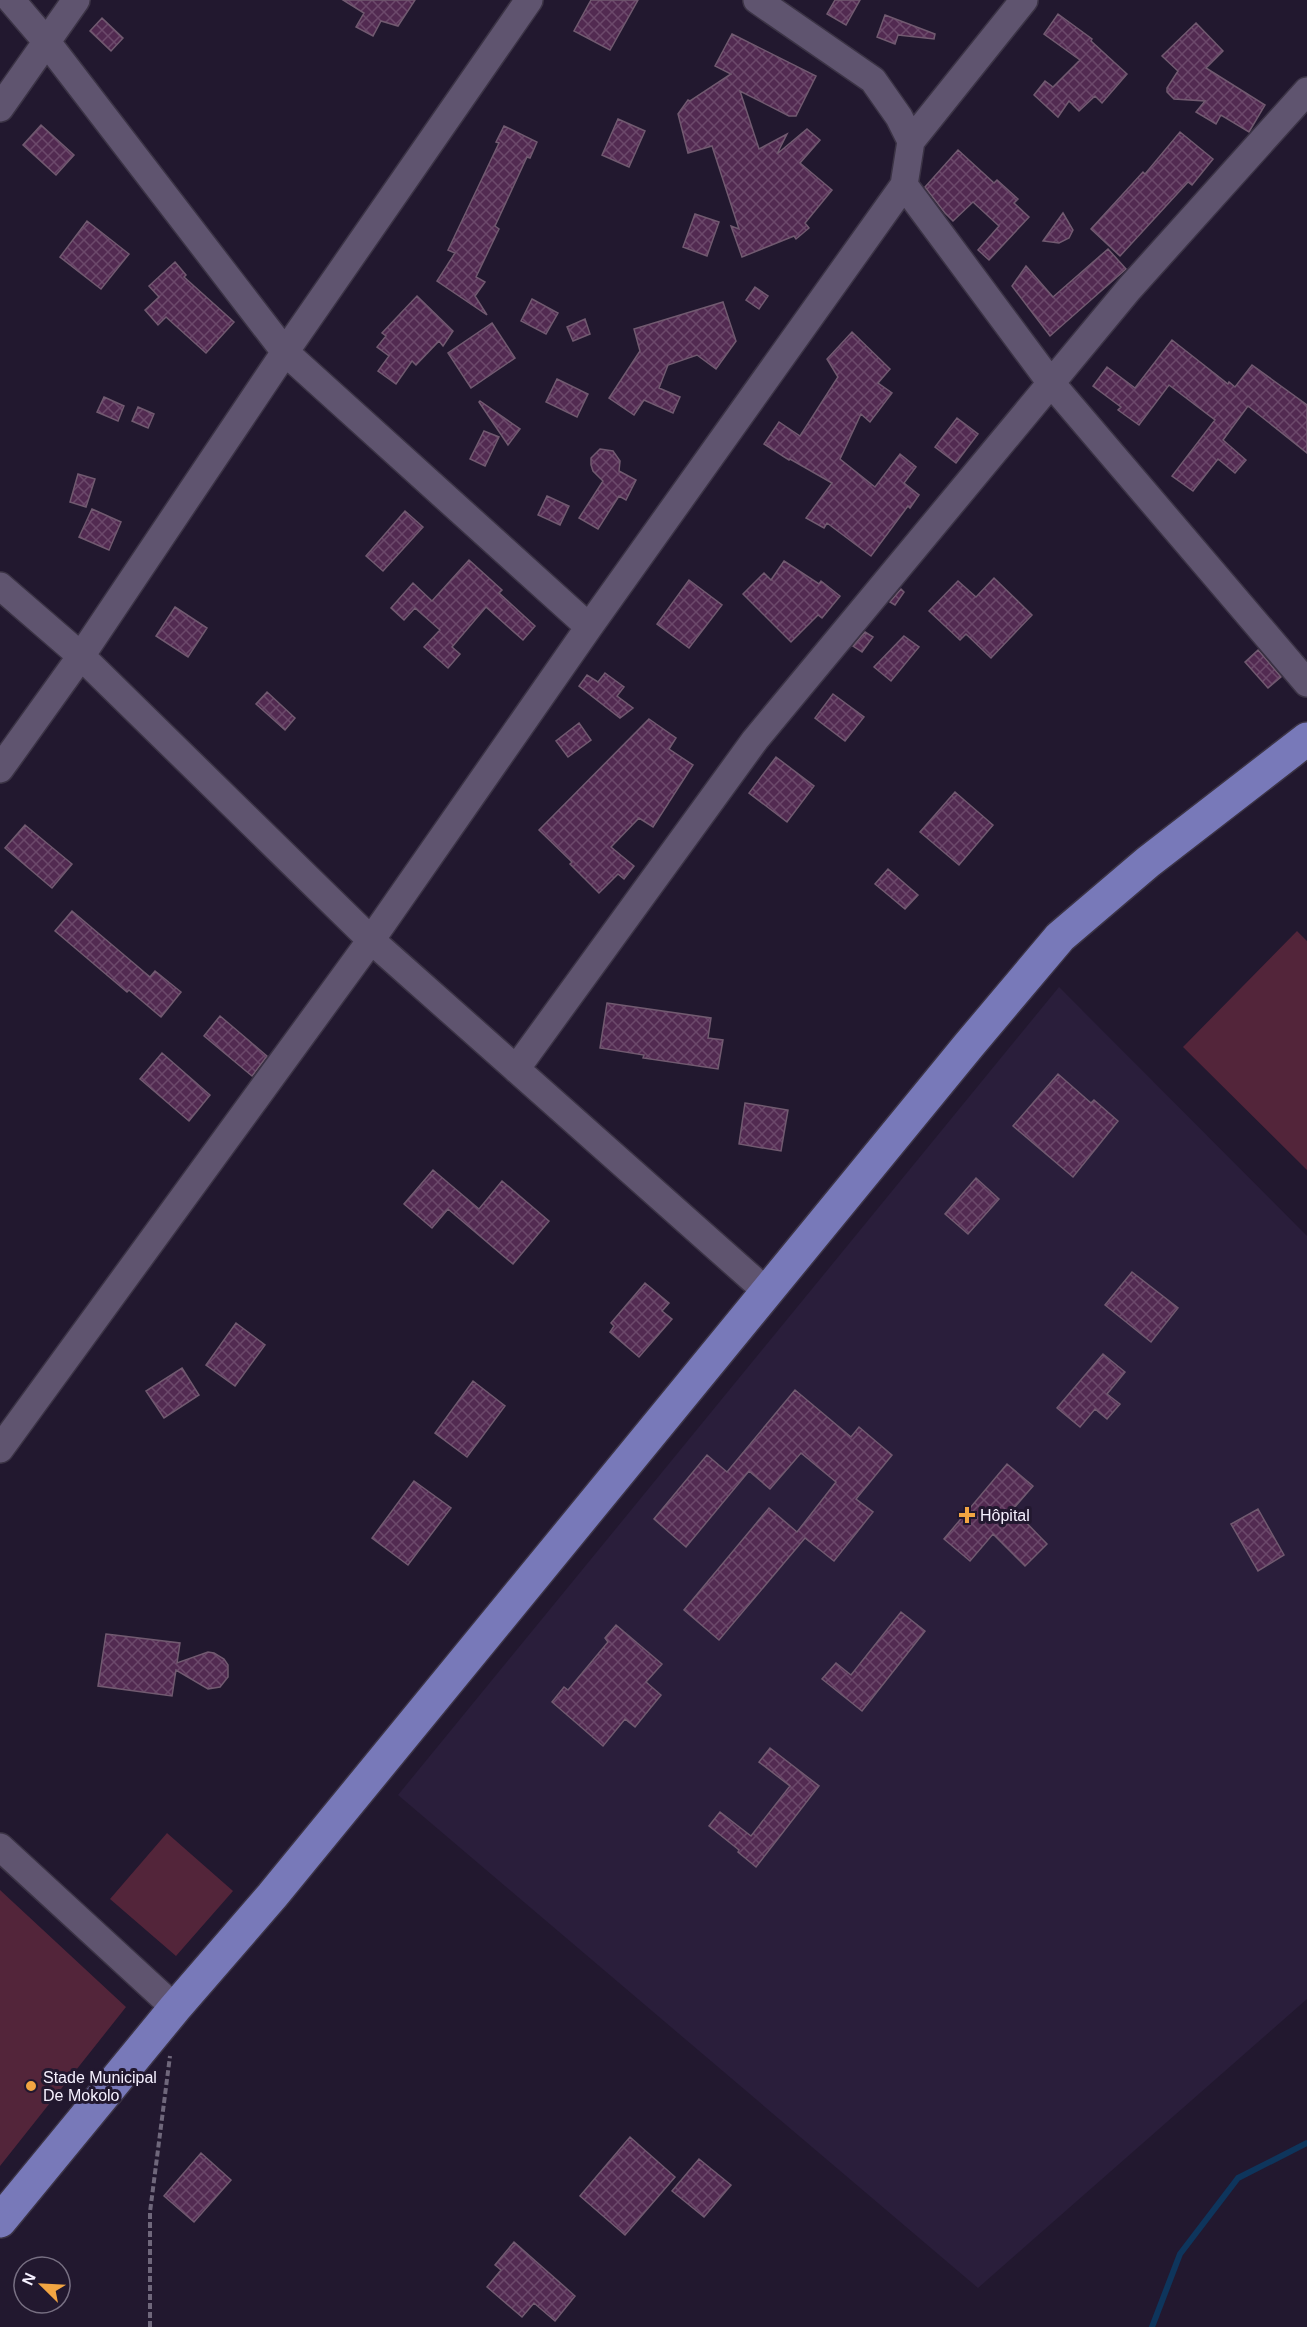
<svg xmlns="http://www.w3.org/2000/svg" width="1307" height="2327" font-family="Helvetica,sans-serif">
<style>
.built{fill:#2a1e3b}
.green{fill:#53253a}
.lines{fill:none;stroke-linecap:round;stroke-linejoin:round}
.stream{stroke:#0e355c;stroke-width:6}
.building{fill:url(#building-cross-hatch);stroke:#715a70;stroke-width:1.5}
.minor-casing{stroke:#3b3345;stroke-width:30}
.major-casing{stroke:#3b3345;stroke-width:36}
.path{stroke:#6f677b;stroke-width:4;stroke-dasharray:6 3;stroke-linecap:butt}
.minor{stroke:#5f546f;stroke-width:27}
.major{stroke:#7879b9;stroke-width:33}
.poi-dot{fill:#f2a542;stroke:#22182f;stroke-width:2}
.labels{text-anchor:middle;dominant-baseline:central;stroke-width:6;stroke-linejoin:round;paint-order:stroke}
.poi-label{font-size:16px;fill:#f6f1ff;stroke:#22182f;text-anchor:start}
</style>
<defs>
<pattern id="building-cross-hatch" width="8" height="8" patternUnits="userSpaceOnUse" patternTransform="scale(1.5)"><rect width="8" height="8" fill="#522a51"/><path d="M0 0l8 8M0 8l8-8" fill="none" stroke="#6c496b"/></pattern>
</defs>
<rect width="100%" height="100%" fill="#22182f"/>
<path class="built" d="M1059,987L1307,1236V1999L978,2288L398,1795Z"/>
<path class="green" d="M1297,931L1307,941V1170L1183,1047Z
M167,1833L233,1891L176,1956L110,1899Z
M0,1890L126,2007L0,2166Z"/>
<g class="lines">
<path class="stream" d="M1152,2327L1180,2254L1238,2178L1307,2143"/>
</g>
<path class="building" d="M343,0H415L398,26L381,21L373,36L356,27L364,13Z
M591,0H638L610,50L574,31Z
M835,0H860L846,25L827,14Z
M1058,14L1092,39L1091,41L1127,74L1102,103L1095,96L1079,111L1069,101L1058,117L1034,95L1045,81L1053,87L1080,60L1044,34Z
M885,15L935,34L934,39L898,35L895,44L877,37Z
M102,18L123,38L111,51L90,31Z
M1196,23L1223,51L1206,68L1265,105L1249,132L1221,115L1216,124L1196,112L1205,101L1174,99L1167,92V88L1178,71L1162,56Z
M732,34L816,76L796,116H789L740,91L759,149L787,134L777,154L807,129L820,140L800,163L832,190L805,223L809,228L796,239L794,236L742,257L731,226L739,229L712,146L688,153L678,114L688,100L690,101L731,74L715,66Z
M618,119L645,131L629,167L602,155Z
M41,125L74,155L56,175L23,145Z
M504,126L537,142L530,158L527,157L495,226L499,229L476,277L485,282L475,296L487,315L437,281L455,253L448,250L499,143L496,142Z
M1180,132L1213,159L1192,185L1188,182L1120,256L1091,229L1143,172L1145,174Z
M958,150L994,183L997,180L1018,199L1014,203L1029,217L989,260L978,250L999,226L973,202L953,221L945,213L925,187Z
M1063,213L1073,230L1069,238L1059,243L1043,241Z
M695,214L719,222L707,256L683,247Z
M87,221L129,254L101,289L60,257Z
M1108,249L1126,269L1050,336L1012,286L1026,266L1053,297Z
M175,262L186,275L184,277L234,322L206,353L166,317L158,325L145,310L159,297L149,286Z
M755,287L768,296L759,309L746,300Z
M417,296L453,331L443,346L439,341L416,365L412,361L396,384L378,371L389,356L377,347L386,336L382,333Z
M532,299L558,313L546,334L521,321Z
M723,302L736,341L716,369L697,355L668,365L659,388L680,397L673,413L644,400L634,415L609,398L640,351L634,329Z
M585,319L590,334L573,341L567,327Z
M492,323L515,358L471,388L448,353Z
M852,332L890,369L878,383L892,393L870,422L861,414L840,459L875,487L900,454L916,467L904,483L919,495L910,508L908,506L871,556L827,523L824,528L806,518L832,483L790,459L789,460L764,444L779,422L800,436L838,377L827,359Z
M1172,340L1228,384L1229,382L1235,387L1252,365L1307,405V453L1248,406L1223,440L1246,460L1235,473L1218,459L1193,491L1172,476L1215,420L1169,385L1139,425L1118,410L1121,407L1093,386L1107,367L1135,388Z
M557,379L588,394L577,417L546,402Z
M104,397L124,406L118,421L97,412Z
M480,401L520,429L508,445L479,402Z
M138,407L154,414L148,428L132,421Z
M957,418L978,434L956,463L935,447Z
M484,431L499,437L485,466L470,459Z
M600,449L613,451L620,461L619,471L636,480L626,500L619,496L598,529L579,518L603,481L593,471L591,465V458Z
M78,474L95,479L86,507L70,502Z
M547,496L569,506L560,525L538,515Z
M92,509L121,522L109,550L79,537Z
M405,511L423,527L383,571L366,556Z
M469,560L502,590L499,593L535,626L523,640L486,607L452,647L460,654L448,668L424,647L440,630L415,608L404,620L391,608L413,583L432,601Z
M784,561L819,584L821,581L840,596L822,618L818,615L791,642L743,594L764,573L771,580Z
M994,578L1032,615L991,658L966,634L960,640L929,611L958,581L976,597Z
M689,580L722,605L689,648L657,624Z
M901,589L904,592L895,605L890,602Z
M175,607L207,628L188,657L156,636Z
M865,632L873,637L862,652L853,646Z
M904,636L919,647L891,681L874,667Z
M1258,650L1281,677L1268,688L1245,662Z
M605,673L624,687L617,696L633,708L620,718L579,686L587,675L598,682Z
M267,692L295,718L285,730L256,704Z
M833,694L864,717L845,741L815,718Z
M649,719L676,738L669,749L693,765L653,827L639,818L611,847L634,866L624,879L618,874L599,893L570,864L572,862L539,830Z
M579,723L591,740L568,757L556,741Z
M776,757L814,786L787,822L749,793Z
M955,792L993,825L959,865L920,832Z
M25,825L72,864L52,888L5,848Z
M888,869L918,895L905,909L875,884Z
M72,911L150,977L155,971L181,992L161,1017L129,990L127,992L55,931Z
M607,1003L711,1018L708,1038L723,1040L718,1069L643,1058L644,1055L600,1048Z
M220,1016L267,1056L252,1076L204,1036Z
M162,1053L210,1095L189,1121L140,1079Z
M1058,1074L1091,1103L1094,1100L1118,1121L1073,1177L1013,1126Z
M745,1103L788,1110L781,1151L739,1144Z
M433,1170L479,1209L502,1181L549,1221L513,1264L448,1209L432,1228L404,1204Z
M976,1178L999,1199L968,1234L945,1214Z
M1132,1272L1178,1308L1151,1342L1105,1305Z
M645,1283L669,1303L662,1311L672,1319L639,1357L610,1332L614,1326L611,1323Z
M236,1323L265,1345L235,1386L206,1365Z
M1103,1354L1125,1372L1107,1394L1120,1404L1107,1419L1095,1409L1080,1427L1057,1408Z
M182,1368L199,1395L164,1418L146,1391Z
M473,1381L505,1406L467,1457L435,1433Z
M795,1390L851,1437L859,1427L892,1455L856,1499L873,1512L834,1561L805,1538L719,1640L684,1610L769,1508L797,1532L836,1482L801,1453L770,1489L749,1471L686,1547L654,1519L707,1455L727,1472Z
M1007,1464L1033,1486L1013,1509L1047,1544L1025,1566L993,1534L970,1561L944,1539Z
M414,1481L451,1508L408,1565L372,1538Z
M1258,1509L1284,1555L1258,1571L1231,1524Z
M901,1612L925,1631L862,1711L822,1679L836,1663L851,1675Z
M616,1625L662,1664L646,1682L661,1695L635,1727L625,1719L603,1746L552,1702L564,1687L568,1690L608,1642L605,1638Z
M106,1634L180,1643L177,1663L208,1652L214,1653L224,1659L228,1665V1677L220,1687L208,1689L176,1670L172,1696L98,1686Z
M770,1748L819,1786L756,1867L738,1852L739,1850L709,1826L720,1812L751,1836L790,1786L759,1762Z
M630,2137L675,2177L625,2235L580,2196Z
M201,2153L231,2180L194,2222L164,2196Z
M699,2159L731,2185L704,2217L672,2191Z
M514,2242L575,2296L555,2321L534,2303L522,2317L487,2287L501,2270L495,2265Z"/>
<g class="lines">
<defs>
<path id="minor" d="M11,0L46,41L285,352L589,627
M757,0L873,80L899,117L911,141
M0,108L76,0
M904,185L1051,383L1307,683
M0,586L81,656L371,940L767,1292
M0,769L81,656L285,352L529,0
M516,1069L755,740L1129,289L1307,91
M0,1449L371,940L589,627L904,185L911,141L1024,0
M0,1847L175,2008"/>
<path id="major" d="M0,2221L175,2008L272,1896L969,1045L1060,937L1148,862L1307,739"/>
</defs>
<use href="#minor" class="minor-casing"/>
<use href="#major" class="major-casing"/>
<path class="path" d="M150,2327V2212L170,2056"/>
<use href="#minor" class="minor"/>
<use href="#major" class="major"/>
</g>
<g class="poi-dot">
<path d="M964 1506h6v6h6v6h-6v6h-6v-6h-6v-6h6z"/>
<circle cx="31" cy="2086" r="6"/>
</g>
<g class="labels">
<g class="poi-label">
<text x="980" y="1515">Hôpital</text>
<text x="43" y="2077">Stade Municipal<tspan x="43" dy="18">De Mokolo</tspan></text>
</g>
</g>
<g transform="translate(42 2285) rotate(294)"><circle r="28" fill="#22182f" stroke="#776f82" stroke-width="1.5"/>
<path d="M0-4.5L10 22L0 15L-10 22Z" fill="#f2a542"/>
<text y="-9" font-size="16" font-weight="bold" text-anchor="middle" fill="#f6f1ff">N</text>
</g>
</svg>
